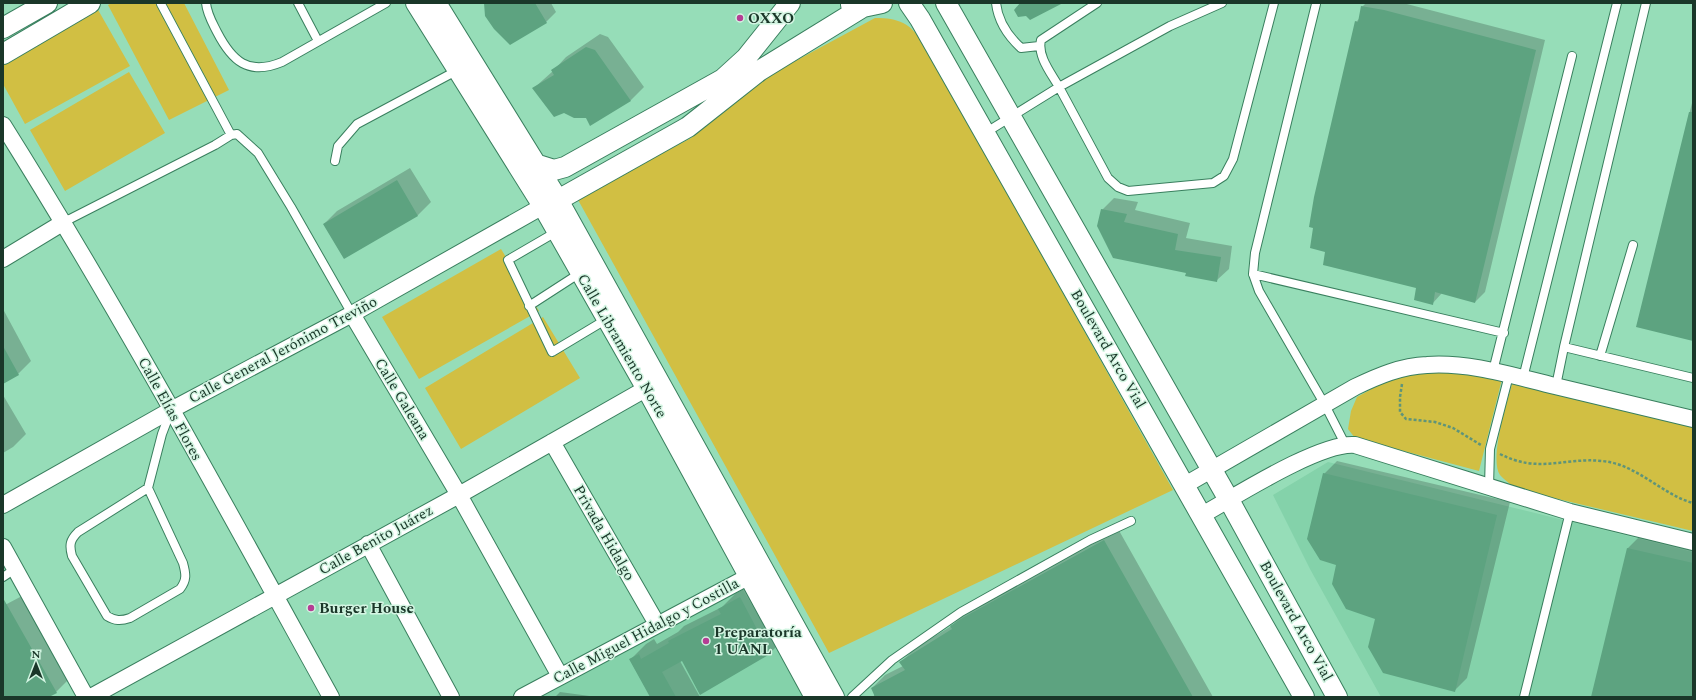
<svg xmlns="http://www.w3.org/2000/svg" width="1696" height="700" font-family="Spectral,serif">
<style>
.built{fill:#84d2aa}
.green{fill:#d1bf43}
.shadow{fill:#0003}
.building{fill:#5da380}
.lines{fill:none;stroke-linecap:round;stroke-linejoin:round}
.service-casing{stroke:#397f5e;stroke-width:10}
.minor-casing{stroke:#397f5e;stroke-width:18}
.tertiary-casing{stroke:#397f5e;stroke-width:22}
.path{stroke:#5f9479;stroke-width:2.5;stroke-dasharray:3 2;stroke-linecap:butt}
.service{stroke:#fff;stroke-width:8}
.minor{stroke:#fff;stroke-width:16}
.tertiary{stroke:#fff;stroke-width:20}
.poi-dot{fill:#b53e94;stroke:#d3f5e2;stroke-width:1.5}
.labels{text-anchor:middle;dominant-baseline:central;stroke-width:3;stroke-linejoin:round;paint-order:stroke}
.poi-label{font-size:15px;font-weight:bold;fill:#1a3729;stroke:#d3f5e2;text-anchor:start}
.street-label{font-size:15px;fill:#1a3729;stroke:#d3f5e2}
</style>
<rect width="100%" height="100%" fill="#96ddb8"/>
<path class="built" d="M1328,462L1693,552V697H1381L1310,569L1273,495Z
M740,585L807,697H537Z"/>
<path class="green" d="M112,3H184L229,90L169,120L108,5Z
M97,8L130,66L25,124L3,84V59Z
M875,18C899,18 910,23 923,43L1173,490L829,653L577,198L691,138L740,91Z
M129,72L165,133L65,191L30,130Z
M501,249L539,311L419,379L382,317Z
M543,317L580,378L461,449L425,388Z
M1428,369L1502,379L1479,471L1355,438L1348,429L1351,411L1357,397L1388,380Z
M1514,382L1693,424V531L1516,489C1511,484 1504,480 1500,475C1489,459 1507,402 1512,384Z"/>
<path class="shadow" d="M486,3H551L556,12L546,22L510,44Z
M1366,3H1403L1545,40L1485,292L1475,302L1442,293L1432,304L1418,287L1356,22L1360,18L1362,7Z
M600,34L608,37L644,87L631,100L590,124L586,117L534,88L553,71L566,57Z
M1693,99V340L1637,326Z
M410,168L431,202L418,215L344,258L324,224L337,211Z
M1114,198L1138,202L1135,210L1190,223L1186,238L1232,246L1229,269L1217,280L1187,272L1102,210Z
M3,309L31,361L18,374L3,383Z
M3,395L26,434L13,447L3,453Z
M1337,461L1510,502L1467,678L1454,691L1377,618L1337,564L1324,474Z
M1117,527L1213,697H873L875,694L872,688L885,675L903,666L901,662L914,649L953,625L964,613Z
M1641,535L1693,548V697H1592L1628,548Z
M756,582L785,638L770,653L700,694L682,659L680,661L700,697H651L630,660L646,644L654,639L657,644L678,632L684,626L722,607L735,594Z
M22,596L69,679L56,692L47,697H3V606Z
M560,692L597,697H555Z"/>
<path class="building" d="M484,3H535L547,23L510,45L494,29L485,16Z
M1020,3H1063L1030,20L1026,16L1018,17L1014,10Z
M1361,6L1384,10L1536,50L1475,303L1435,292L1433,305L1414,300L1416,288L1323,265L1325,252L1310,248L1313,228L1309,227L1314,197L1355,21L1358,22Z
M586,47L595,50L631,101L590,126L586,118H574L564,113L554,117L532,88L554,75L551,70Z
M1689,112H1693V341L1636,327Z
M397,180L418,216L344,259L323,224Z
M1101,209L1127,214L1124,222L1178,234L1175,250L1221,257L1217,282L1185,276L1186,273L1113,258L1097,226Z
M3,346L19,375L3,384Z
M1323,473L1497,515L1455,692L1383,673L1368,647L1375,619L1346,609L1332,584L1336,565L1320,560L1307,539Z
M1104,540L1193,697H875L871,688L905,670L899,662L952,629L950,626L964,617Z
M1627,548L1693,563V697H1591Z
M740,597L770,654L700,695L682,661L662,672L676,697H650L629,659L639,654L641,659L669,643L668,641L721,614L718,609Z
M3,598L57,693L49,697H3Z"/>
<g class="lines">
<defs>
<path id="service" d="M206,3C207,14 212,22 217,32C232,61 248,76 282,62L386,3
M298,3L318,41
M996,3C998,21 1008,36 1021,48L1039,46
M1222,3L1170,26L1059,87L1108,178L1118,187L1128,191L1213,183L1224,176L1233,159L1274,3
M161,4L231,135
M1316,4L1255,253L1253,274L1259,291L1325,405L1345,444
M985,133L1059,87C1051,73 1037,56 1041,40L1097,3
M335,161L338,146L357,124L458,70
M64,222L215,145L231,135L237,134L258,153L291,207L352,314
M556,232L508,260L552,352L607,319
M1253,274L1504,333
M529,306L580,273
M1564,347L1693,378
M1600,356L1633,245
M1493,371L1572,56
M1523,378L1617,3
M1556,386L1564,347L1646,3
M1489,487L1490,449L1509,375
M148,488L183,563C186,574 187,580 180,589L130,618C121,621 115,621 107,616L72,556C69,545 70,540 78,532L148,488L162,434L170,413
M3,577L15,569
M852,697L892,660L961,612L1090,540L1131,521
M1524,697L1570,512"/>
<path id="minor" d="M3,125C120,311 225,505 331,697
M3,259L64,222
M352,314L459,495L560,676
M552,442L657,624
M1185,485L1355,387C1378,376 1401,366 1427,365C1470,362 1513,376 1555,386C1601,397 1647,408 1693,419
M3,505L171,410L352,314L543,206
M1202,515C1236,496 1320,442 1355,445L1570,512L1693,542
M368,544L451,697
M3,547L86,697
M91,697L459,495L656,383
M522,697L759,571"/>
<path id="tertiary" d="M416,3L543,206L647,389L815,697
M436,3L558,200L834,697
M909,3L920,19L1304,697
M946,3L1229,500L1337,697
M851,5L863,7L882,3
M3,28L47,3
M3,54L90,3
M535,164L554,170L565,167L723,79L746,58L790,3
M558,200L688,127L759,71L863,7"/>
</defs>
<use href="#service" class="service-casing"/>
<use href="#minor" class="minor-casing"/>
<use href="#tertiary" class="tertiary-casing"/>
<path class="path" d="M1402,384L1400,397V412L1406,419L1435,422L1453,428L1481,445
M1500,454C1539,474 1565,457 1602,461C1637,464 1661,494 1693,503"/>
<use href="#service" class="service"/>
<use href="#minor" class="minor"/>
<use href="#tertiary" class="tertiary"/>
</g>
<g class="poi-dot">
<circle cx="740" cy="18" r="4"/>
<circle cx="311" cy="608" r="4"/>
<circle cx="706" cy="641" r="4"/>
</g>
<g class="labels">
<g class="poi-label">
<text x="748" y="18">OXXO</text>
<text x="319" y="608">Burger House</text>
<text x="714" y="632">Preparatoría<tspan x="714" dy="17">1 UANL</tspan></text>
</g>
<g class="street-label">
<text transform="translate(622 346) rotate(60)">Calle Libramiento Norte</text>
<text transform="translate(1108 349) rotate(60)">Boulevard Arco Vial</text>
<text transform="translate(283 350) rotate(-28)">Calle General Jerónimo Treviño</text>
<text transform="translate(402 399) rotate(59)">Calle Galeana</text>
<text transform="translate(170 409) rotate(61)">Calle Elías Flores</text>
<text transform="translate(604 533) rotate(60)">Privada Hidalgo</text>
<text transform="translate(376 540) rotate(-29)">Calle Benito Juárez</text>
<text transform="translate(1296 621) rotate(61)">Boulevard Arco Vial</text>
<text transform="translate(646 631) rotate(-28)">Calle Miguel Hidalgo y Costilla</text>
</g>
</g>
<rect width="1696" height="700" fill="none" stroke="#1a3729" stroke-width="8"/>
<g transform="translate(36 664)" stroke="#d3f5e2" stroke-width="3" paint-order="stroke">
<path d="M0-3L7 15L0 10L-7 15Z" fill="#1a3729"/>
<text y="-6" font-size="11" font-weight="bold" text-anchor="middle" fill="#1a3729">N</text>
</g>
</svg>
